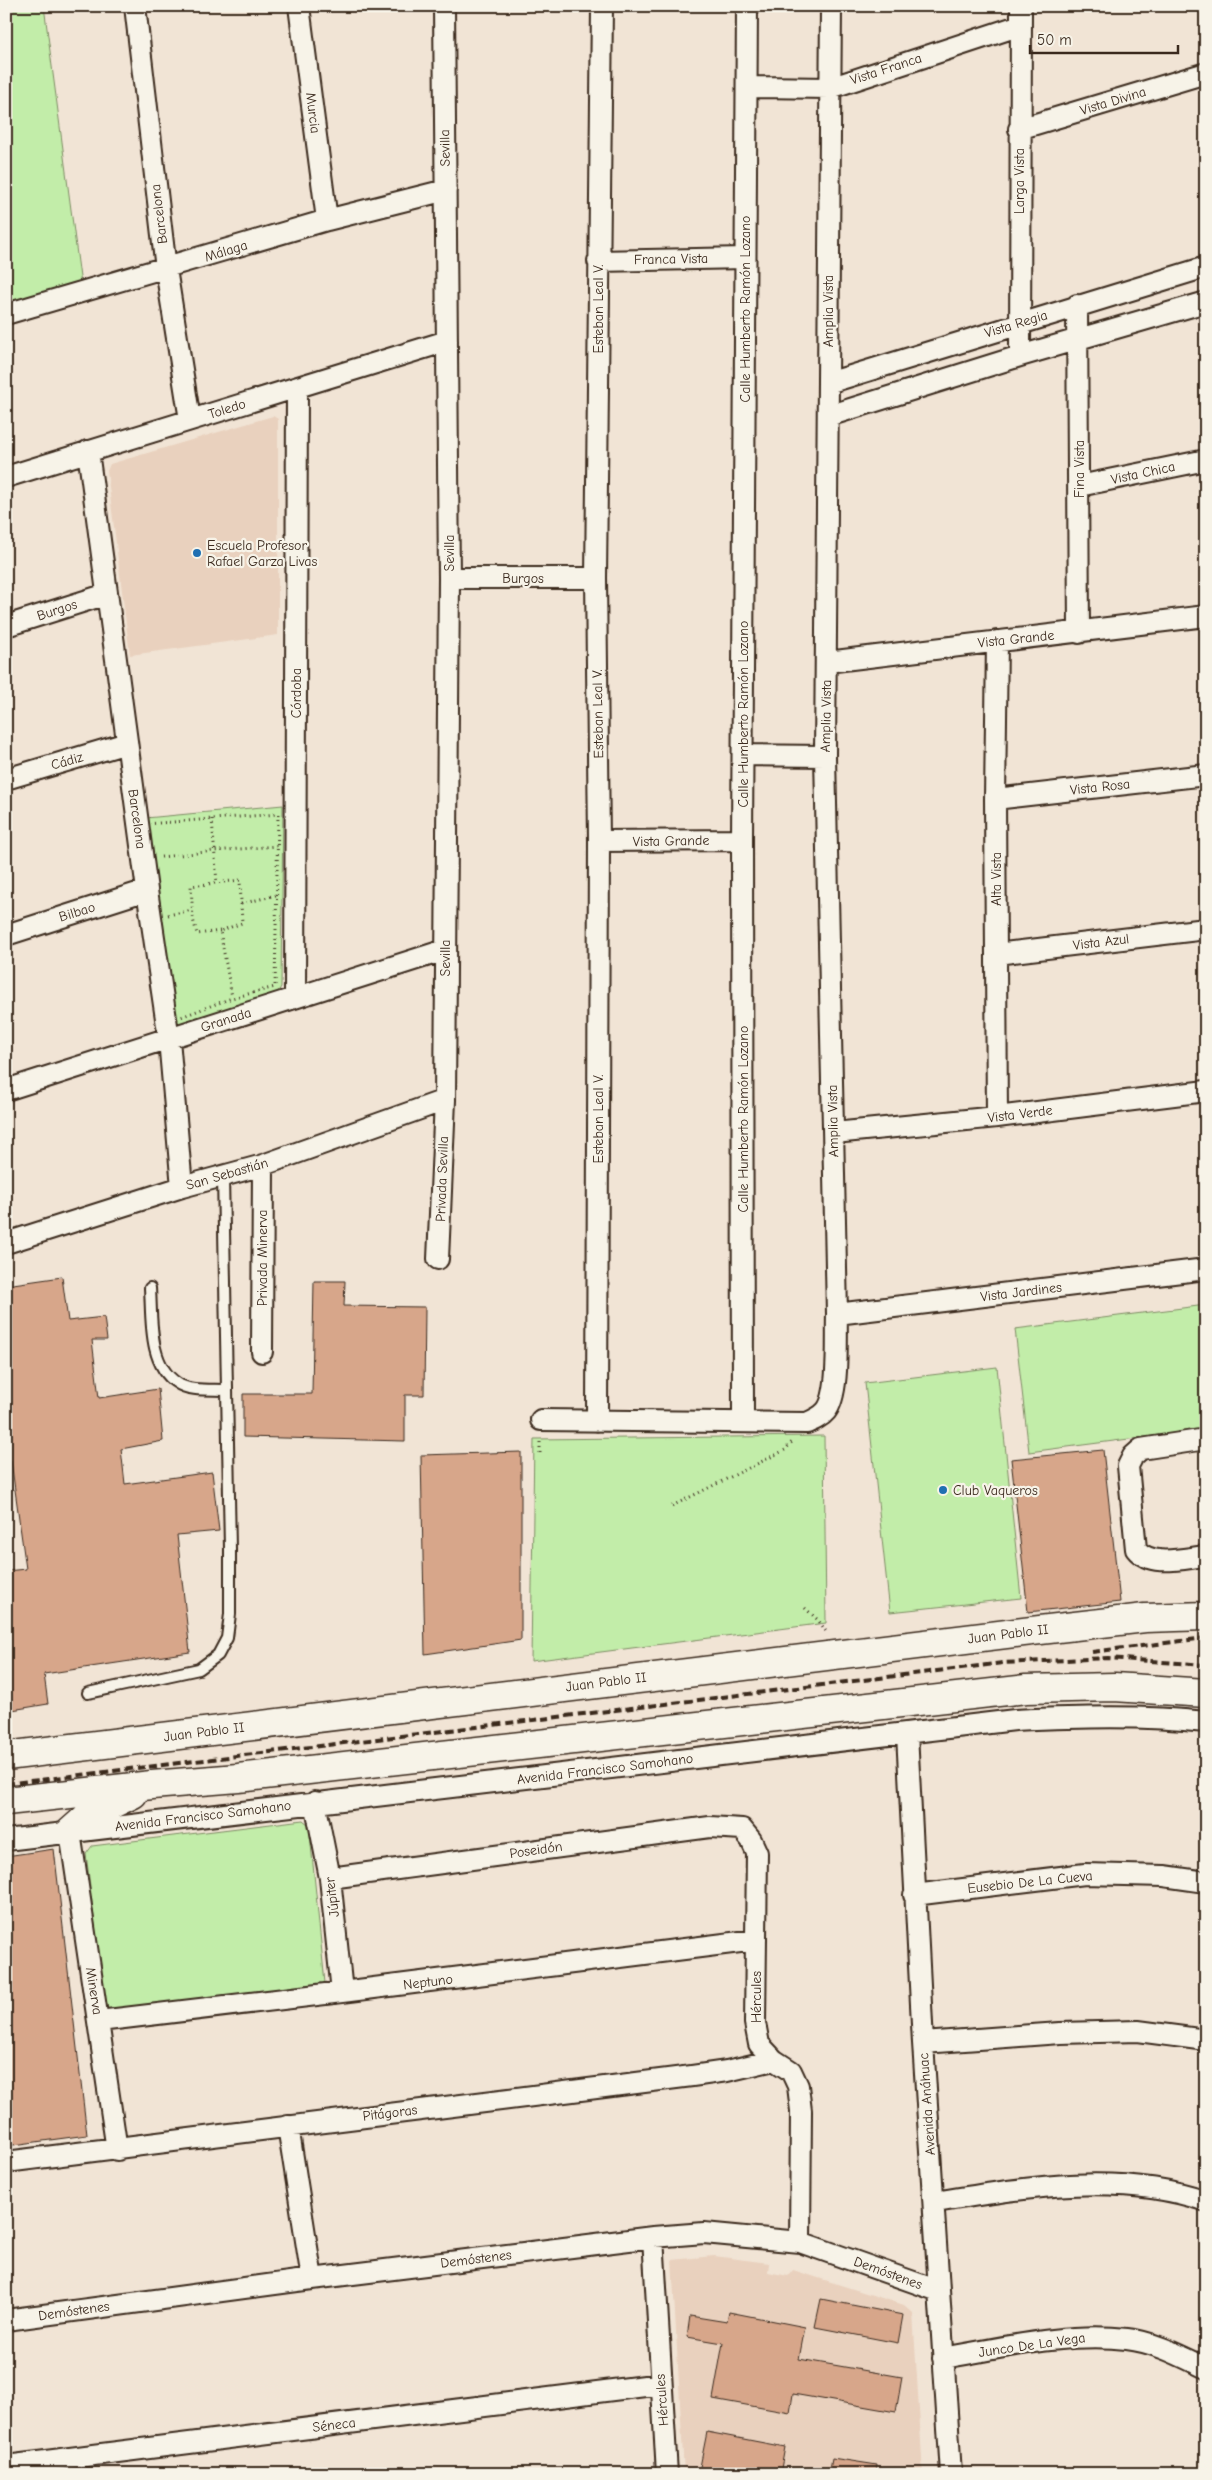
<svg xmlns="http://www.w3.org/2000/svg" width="1212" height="2480" font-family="'Comic Neue',sans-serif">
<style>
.built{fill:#e9d1be}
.green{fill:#c2eda9;stroke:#7e8c64}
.building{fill:#d7a68a;stroke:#3b2a1e}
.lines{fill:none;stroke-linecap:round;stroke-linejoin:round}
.service-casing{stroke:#3b2a1e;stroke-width:14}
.minor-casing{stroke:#3b2a1e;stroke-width:24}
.secondary-casing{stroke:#3b2a1e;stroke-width:31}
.path{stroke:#3b2a1e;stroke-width:3;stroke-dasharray:1 4;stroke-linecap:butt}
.service{stroke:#f7f3e8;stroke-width:10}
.minor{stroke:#f7f3e8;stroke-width:20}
.secondary{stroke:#f7f3e8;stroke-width:28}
.rail{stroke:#3b2a1e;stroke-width:4;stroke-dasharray:8 4;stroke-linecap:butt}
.poi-dot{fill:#1f6fb2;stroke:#f7f3e8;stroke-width:2}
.labels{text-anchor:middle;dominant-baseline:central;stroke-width:4.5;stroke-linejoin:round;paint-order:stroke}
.street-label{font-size:14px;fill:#3b2a1e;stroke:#f7f3e8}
.poi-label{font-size:14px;fill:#3b2a1e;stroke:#f7f3e8;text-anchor:start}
</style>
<rect width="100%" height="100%" fill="#f1e4d5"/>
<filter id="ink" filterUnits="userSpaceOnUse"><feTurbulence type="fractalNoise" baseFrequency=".02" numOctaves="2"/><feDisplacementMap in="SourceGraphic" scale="10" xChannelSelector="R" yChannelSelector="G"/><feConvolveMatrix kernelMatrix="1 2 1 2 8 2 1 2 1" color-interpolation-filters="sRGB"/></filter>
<g filter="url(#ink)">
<path class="built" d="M273,416L278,419V635L130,655L107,471L110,464Z
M714,2256L769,2263L768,2272L788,2276L793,2270L904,2305L913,2313L923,2474H684L672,2260Z"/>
<path class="green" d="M6,6H44L81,285L6,306Z
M283,805L281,987L276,995L179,1026L170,1021L146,818Z
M1206,1305V1429L1029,1452L1015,1329Z
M997,1367L1021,1598L890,1612L865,1383Z
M824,1436L826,1623L531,1661L534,1439Z
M303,1820L309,1825L325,1983L320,1989L106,2013L86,1854L92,1846Z"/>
<path class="building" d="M62,1277L68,1321L104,1317L107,1340H92L99,1398L158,1389L163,1441L121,1449L125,1484L212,1472L219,1531L177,1535L190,1652L44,1674L48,1704L6,1711V1571L26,1569L11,1461L6,1462V1285Z
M314,1281H345L344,1306L425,1307L424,1395H405V1441L243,1437V1394H312Z
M1103,1450L1120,1602L1028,1612L1011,1459Z
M521,1452V1640L425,1654L421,1455Z
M54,1849L87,2135L6,2146V1856Z
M821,2299L903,2315L898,2343L815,2327Z
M729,2312L805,2327L799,2359L902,2377L896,2412L793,2394L790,2413L713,2399L723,2343L687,2337L690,2316L727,2322Z
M707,2432L785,2447L780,2474H737L700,2467Z
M832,2458L877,2465L876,2474H829Z"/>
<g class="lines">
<defs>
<path id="service" d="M150,1288C152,1318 148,1364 177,1383C189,1392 212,1389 227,1390
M88,1693L199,1669L218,1655L227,1638L230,1614V1549L223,1176"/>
<path id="minor" d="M135,6L166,269L190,420
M299,6L327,220
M747,87L830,88L1021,25
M1019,129L1206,73
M598,261L745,258
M1077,305L1079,633
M6,314L327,220L446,190
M1020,356L1021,6
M828,383L1206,267
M828,416L1020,356L1206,302
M88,451L147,890L169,1039L182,1187
M6,477L447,341
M1079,486L1206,460
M449,578H596
M6,626L107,594
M827,662L1206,616
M744,755L825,756
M6,779L127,743
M995,799L1206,775
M599,841L742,840
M6,935L147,890
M996,954L1206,929
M295,997L297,388
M6,1090L445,950
M997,1117L995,799L997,641
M834,1133L997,1117L1206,1091
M6,1243L182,1187L263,1165L445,1100
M438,1259L445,1100L449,578L444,6
M837,1314L1206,1269
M262,1352L263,1165
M541,1420L807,1423C814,1420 821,1417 826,1411C840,1394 836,1337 837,1314L825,756L831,6
M597,1421L599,841L596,578L602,6
M743,1422L742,840L747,6
M1206,1439L1141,1449L1133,1456L1128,1466L1136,1549C1151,1568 1184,1558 1206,1556
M907,1734L923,2043L951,2474
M315,1802L330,1878L342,1992
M70,1832L117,2150
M6,1840L1015,1720C1078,1717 1143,1715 1206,1722
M330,1878L710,1827L742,1829L751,1840L757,1853L755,2023L759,2044L774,2060L791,2071L798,2086L801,2111L800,2242
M914,1895L1085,1874L1164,1876L1206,1882
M99,2021L342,1992L756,1940
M923,2043L1060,2033L1138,2031L1206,2040
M288,2126L312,2279
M6,2162L692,2076L727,2071L774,2060
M935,2202C1023,2188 1118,2171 1206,2201
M653,2237L667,2474
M6,2320L312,2279L653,2237L704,2233L800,2242L939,2291
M943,2358C1003,2348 1065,2332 1127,2339C1155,2342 1181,2356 1206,2368
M6,2466L661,2384"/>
<path id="secondary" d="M6,1756L1040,1630L1145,1618L1206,1616
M6,1801L152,1785L238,1778L1026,1689L1114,1687L1206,1693
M70,1832L88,1816L133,1794"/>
</defs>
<use href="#service" class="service-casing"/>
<use href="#minor" class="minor-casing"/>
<use href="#secondary" class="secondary-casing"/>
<path class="path" d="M278,814L275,987L232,998L170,1021L146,824Z
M212,819L217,883
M161,857L214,851L277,846
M241,904L276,895
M168,915L192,910
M220,931L197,934L193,919L191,886L240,880L242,923L220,931L232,997
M540,1453V1439
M672,1506L785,1450L792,1442
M805,1608L819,1621L827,1633"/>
<use href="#service" class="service"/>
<use href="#minor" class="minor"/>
<use href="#secondary" class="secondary"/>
<path class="rail" d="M1092,1652L1206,1638
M6,1784L1003,1663L1108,1658L1206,1665"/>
</g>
</g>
<g class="poi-dot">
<circle cx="197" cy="553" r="5"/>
<circle cx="943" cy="1490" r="5"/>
</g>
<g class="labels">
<g class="street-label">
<text transform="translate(886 69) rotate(-18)">Vista Franca</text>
<text transform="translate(1113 101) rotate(-17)">Vista Divina</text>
<text transform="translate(313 113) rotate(83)">Murcia</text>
<text transform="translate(445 148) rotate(-91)">Sevilla</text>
<text transform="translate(1019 181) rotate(-90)">Larga Vista</text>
<text transform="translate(159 214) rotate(-97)">Barcelona</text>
<text transform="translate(226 251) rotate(-17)">Málaga</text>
<text transform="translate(671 259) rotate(-1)">Franca Vista</text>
<text transform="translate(598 309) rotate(-90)">Esteban Leal V.</text>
<text transform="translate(745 309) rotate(-90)">Calle Humberto Ramón Lozano</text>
<text transform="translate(828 311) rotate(-90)">Amplia Vista</text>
<text transform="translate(1016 324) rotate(-17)">Vista Regia</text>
<text transform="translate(227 409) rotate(-17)">Toledo</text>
<text transform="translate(1079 469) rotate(-90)">Fina Vista</text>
<text transform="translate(1143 473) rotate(-12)">Vista Chica</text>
<text transform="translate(449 553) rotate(-90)">Sevilla</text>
<text x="523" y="578">Burgos</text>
<text transform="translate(57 610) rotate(-18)">Burgos</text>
<text transform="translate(1016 639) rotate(-6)">Vista Grande</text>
<text transform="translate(296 693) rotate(-90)">Córdoba</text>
<text transform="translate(598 714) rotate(-91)">Esteban Leal V.</text>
<text transform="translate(743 714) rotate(-90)">Calle Humberto Ramón Lozano</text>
<text transform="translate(826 716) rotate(-89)">Amplia Vista</text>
<text transform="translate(67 761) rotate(-16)">Cádiz</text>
<text transform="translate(1100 787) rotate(-6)">Vista Rosa</text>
<text transform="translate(137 819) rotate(82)">Barcelona</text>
<text transform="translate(671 841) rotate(-1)">Vista Grande</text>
<text transform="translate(996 879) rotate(-90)">Alta Vista</text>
<text transform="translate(77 912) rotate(-17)">Bilbao</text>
<text transform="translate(1101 942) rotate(-7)">Vista Azul</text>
<text transform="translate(445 958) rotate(-90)">Sevilla</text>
<text transform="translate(226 1020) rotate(-18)">Granada</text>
<text transform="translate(1020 1114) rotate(-7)">Vista Verde</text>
<text transform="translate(598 1119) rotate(-90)">Esteban Leal V.</text>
<text transform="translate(743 1119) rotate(-90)">Calle Humberto Ramón Lozano</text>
<text transform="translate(833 1121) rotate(-91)">Amplia Vista</text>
<text transform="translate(227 1174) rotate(-16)">San Sebastián</text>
<text transform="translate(442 1179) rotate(-88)">Privada Sevilla</text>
<text transform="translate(262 1258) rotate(-90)">Privada Minerva</text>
<text transform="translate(1021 1292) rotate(-7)">Vista Jardines</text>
<text transform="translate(1008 1634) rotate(-7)">Juan Pablo II</text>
<text transform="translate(606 1682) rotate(-7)">Juan Pablo II</text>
<text transform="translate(204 1732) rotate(-7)">Juan Pablo II</text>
<text transform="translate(605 1769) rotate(-7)">Avenida Francisco Samohano</text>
<text transform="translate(203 1816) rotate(-7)">Avenida Francisco Samohano</text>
<text transform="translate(536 1850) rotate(-8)">Poseidón</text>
<text transform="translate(1030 1882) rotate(-6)">Eusebio De La Cueva</text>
<text transform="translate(332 1897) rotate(-97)">Júpiter</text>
<text transform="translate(428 1982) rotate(-7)">Neptuno</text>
<text transform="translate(94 1991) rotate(81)">Minerva</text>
<text transform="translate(756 1997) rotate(-90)">Hércules</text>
<text transform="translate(927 2104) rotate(-94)">Avenida Anáhuac</text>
<text transform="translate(390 2113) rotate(-7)">Pitágoras</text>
<text transform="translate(476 2259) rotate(-7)">Demóstenes</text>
<text transform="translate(888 2273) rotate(20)">Demóstenes</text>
<text transform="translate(74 2311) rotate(-8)">Demóstenes</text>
<text transform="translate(1032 2345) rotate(-8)">Junco De La Vega</text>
<text transform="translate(662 2400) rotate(-94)">Hércules</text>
<text transform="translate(334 2425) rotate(-7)">Séneca</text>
</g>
<g class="poi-label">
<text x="207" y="545">Escuela Profesor<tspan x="207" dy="16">Rafael Garza Livas</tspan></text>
<text x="953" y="1490">Club Vaqueros</text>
</g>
</g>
<rect width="1212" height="2480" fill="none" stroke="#f7f3e8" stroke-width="25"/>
<rect x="12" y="12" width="1187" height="2455" fill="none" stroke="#3b2a1e" stroke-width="2" filter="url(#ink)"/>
<path d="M1030 45v8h148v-8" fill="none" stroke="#3b2a1e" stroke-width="2.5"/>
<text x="1037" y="45" font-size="15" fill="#3b2a1e" stroke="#f7f3e8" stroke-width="4" paint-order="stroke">50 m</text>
</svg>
